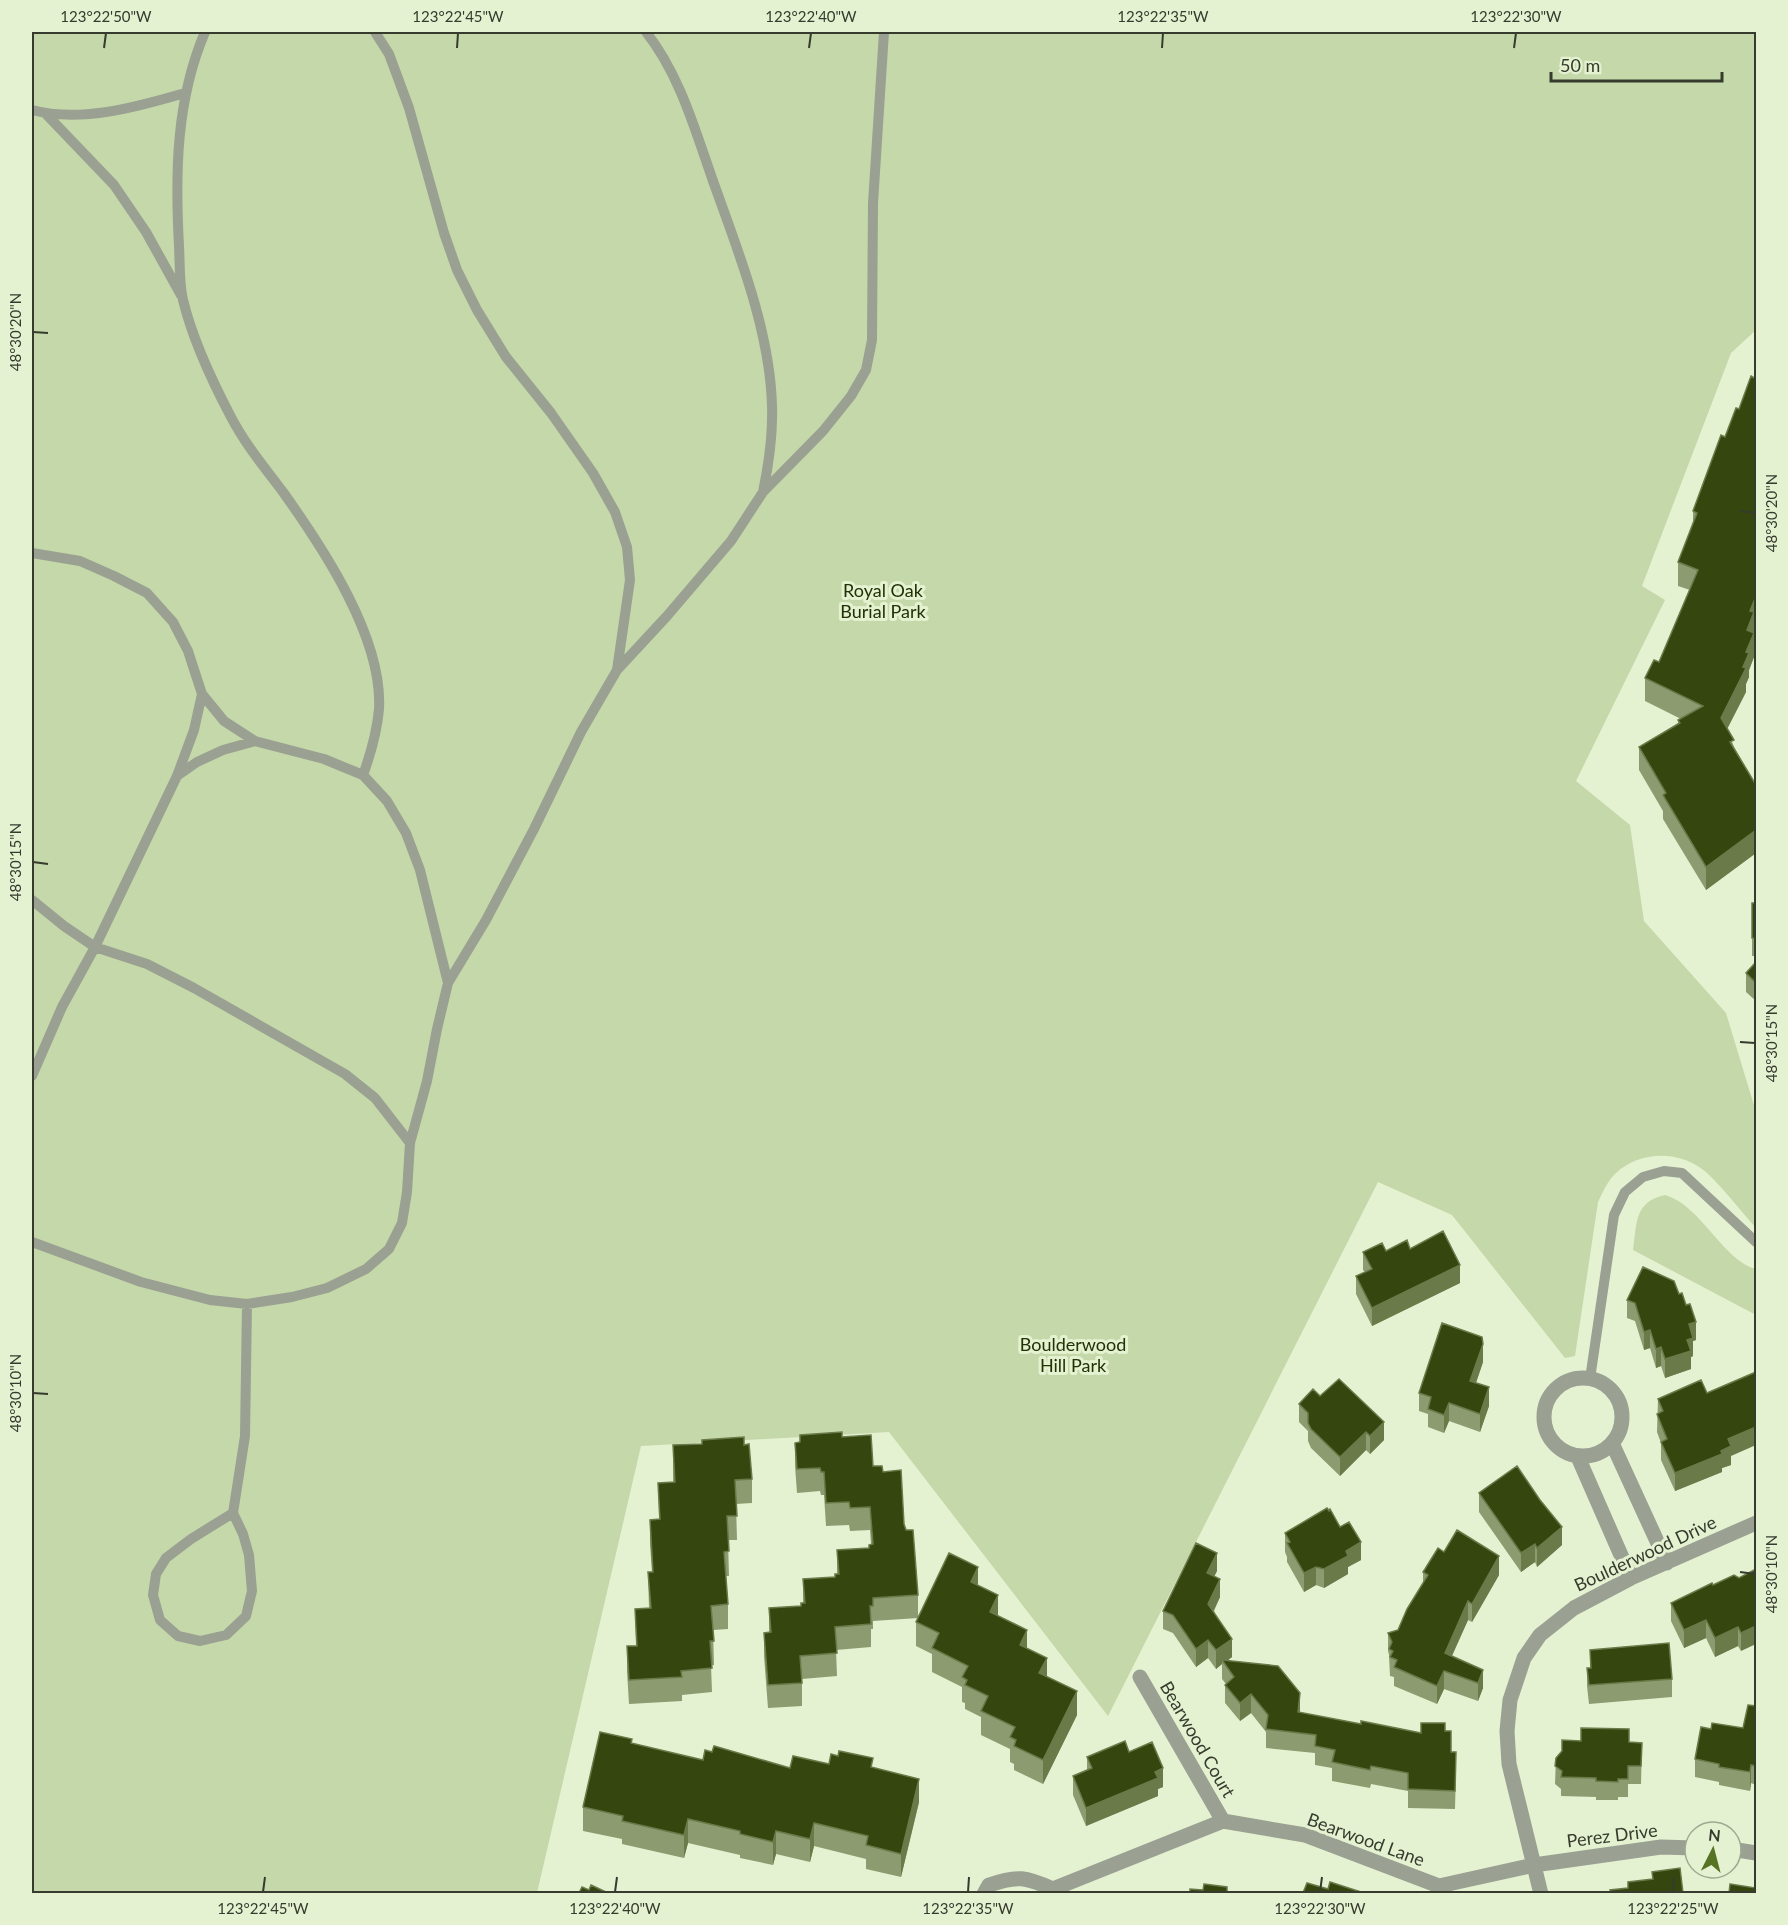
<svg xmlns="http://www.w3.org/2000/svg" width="1788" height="1925" font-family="Lato,sans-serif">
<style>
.green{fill:#c5d8a9}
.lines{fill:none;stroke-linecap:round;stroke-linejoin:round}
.lane{stroke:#9aa092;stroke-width:10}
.street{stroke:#9aa092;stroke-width:15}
.wall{fill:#8c9c70}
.shaded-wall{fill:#6a7a49}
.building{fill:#35460f;stroke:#6a7a49;stroke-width:1.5}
.ticks{fill:none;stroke:#363b2e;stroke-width:2}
.labels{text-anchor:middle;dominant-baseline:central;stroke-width:6;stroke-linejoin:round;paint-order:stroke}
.park-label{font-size:18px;fill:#233105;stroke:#e4f2d1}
.street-label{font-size:18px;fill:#363b2e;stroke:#e4f2d1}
.neatline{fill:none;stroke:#363b2e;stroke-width:2}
.ticks-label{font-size:15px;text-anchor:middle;fill:#363b2e}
</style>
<rect width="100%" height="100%" fill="#e4f2d1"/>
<path class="green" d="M32,32H1756V330L1731,353L1642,586L1665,600L1576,781L1630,825L1644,921L1726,1013L1756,1112V1228C1740,1210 1725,1190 1707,1173C1681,1150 1640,1150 1615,1174C1607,1182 1603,1192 1598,1202L1575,1356L1565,1358L1452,1215L1378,1182L1108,1716L889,1432L641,1446L537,1893L32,1892Z
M1665,1195C1701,1205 1723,1261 1756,1269V1315L1633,1250C1637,1223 1634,1202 1665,1195Z"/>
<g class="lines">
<path class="lane" d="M205,32C176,100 175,173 179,246C180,263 179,283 183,300C193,341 212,381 231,417C245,444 265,468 283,492C323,548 383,638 379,709C377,732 371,753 363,775
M375,32L389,54L409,108L444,233L457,270L477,310L506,357L551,413L593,473L615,512L627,547L630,580L617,670
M646,32C680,75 695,130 713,181C738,251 770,330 772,406C773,436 769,463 763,492
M32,110C81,123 137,107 185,93
M46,114L114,185L146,232L181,295
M32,553L80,561L114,576L147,593L173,622L188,651L202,694L224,721L255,741
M177,776L194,730L202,694
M32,900L64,926L95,947L147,964L194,988L345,1074L375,1098L410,1143
M32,1076L62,1007L95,947L177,776L197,762L223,750L255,741L324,759L363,775L387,801L406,833L420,870L448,983
M32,1242L141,1282L210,1300L247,1304L292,1297L327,1288L366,1269L389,1249L402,1223L407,1192L410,1143L427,1081L437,1029L448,983L486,920L534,829L581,732L617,670L667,616L731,541L763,492L823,431L851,396L866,370L872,340L873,203L884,32
M1590,1379L1614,1215L1625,1192L1643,1177L1664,1171L1682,1173L1756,1242
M233,1513L191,1539L166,1558L156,1574L153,1595L160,1620L178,1636L200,1641L226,1635L246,1616L252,1591L249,1555L243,1534L233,1513L245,1436L247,1304"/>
<path class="street" d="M1544 1417a39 39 0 1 1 78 0a39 39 0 1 1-78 0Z
M1612,1443L1667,1563
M1578,1457L1631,1578
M1140,1677L1223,1821
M1731,1849L1756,1853
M984,1894L989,1885C1018,1875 1026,1877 1053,1889L1223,1821L1305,1835L1439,1886L1534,1865L1661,1847L1695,1848
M1541,1894L1509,1764L1507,1731L1510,1700L1524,1658L1540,1635L1574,1608L1631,1578L1756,1523"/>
</g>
<path class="wall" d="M1721,435L1754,625V657L1749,670V677L1746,684V692L1727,729L1734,747L1756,785V853L1706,890L1663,819V811L1639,770V747L1678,723V720L1681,719L1645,701V678L1659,662L1690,590L1678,586V562L1693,524V511Z
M1752,903H1756V956H1752Z
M1756,962V1001L1746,992V973Z
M1386,1251L1460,1283L1372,1326L1356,1294V1276L1365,1272L1363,1270V1252Z
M1643,1267L1696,1340L1693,1341V1356L1691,1357V1369L1665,1378L1661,1366L1656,1368L1650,1348L1644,1350L1635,1321L1627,1318V1300Z
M1483,1362L1476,1383L1489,1406L1480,1432L1449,1421L1444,1433L1428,1427V1414L1419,1411V1393Z
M1320,1396L1384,1440L1370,1454L1366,1450L1340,1476L1311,1448L1308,1441V1431L1299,1422V1404Z
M1658,1399L1731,1456V1465L1722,1468V1472L1675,1491L1661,1460V1443L1657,1432Z
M800,1435L842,1437L873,1466L883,1472L904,1524L918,1595V1618L873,1621V1629H871V1647L836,1650L837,1676L802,1679V1706L768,1708L764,1656V1633L769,1632V1608L801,1606L803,1603V1579L835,1577L837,1574V1550L869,1548L871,1544L870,1530L850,1531L849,1525L826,1526L824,1495H821L820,1491L797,1493L795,1466V1443L800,1442Z
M673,1445H744L752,1479V1503L736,1504L737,1540H728L729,1576H726L728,1604V1629L713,1630L714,1665H711L712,1692L682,1695V1701L629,1704L627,1671V1646H636L635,1609H649L648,1572H652L650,1544V1520L659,1519L658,1483L673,1482Z
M1479,1493L1562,1545L1537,1567L1535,1562L1521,1572L1479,1512Z
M1340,1527L1361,1560L1348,1567V1574L1324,1588L1316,1585L1304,1592L1287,1562V1557L1285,1552V1533Z
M1444,1552L1499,1575L1472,1622L1468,1620L1452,1656L1483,1688L1478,1701L1444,1689L1437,1704L1394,1686V1677L1390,1676L1389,1655L1388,1651V1633L1398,1630L1423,1584V1572Z
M1756,1569L1741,1651L1738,1646L1715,1657L1706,1638L1684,1648L1671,1621V1603L1713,1585L1739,1578Z
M1217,1571L1214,1576L1220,1597L1214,1611L1232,1657L1227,1661L1300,1713L1361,1724L1421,1733L1445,1731L1456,1770L1455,1809L1408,1808V1791L1371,1784L1370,1788L1332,1781V1768L1315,1765V1753L1266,1748V1732L1251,1713L1240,1721L1225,1703V1685L1226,1684L1222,1679V1664L1216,1669L1208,1658L1196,1667L1173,1633L1163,1629V1611Z
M978,1585L998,1616L1027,1648L1047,1677L1077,1715L1043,1784L1014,1770V1764L1010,1762V1749L981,1735V1717L965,1709V1703L962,1702V1687L932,1672V1654L916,1646V1622Z
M1590,1650L1672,1679V1697L1589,1704L1587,1686V1668H1590Z
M1756,1706V1785L1751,1783L1750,1791L1719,1785V1782L1695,1777V1759L1711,1729L1743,1728Z
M1629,1742L1642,1743L1641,1784H1628V1797H1618V1800H1596V1797L1561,1796V1789L1555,1784L1556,1758Z
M632,1744L703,1760L790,1768L829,1764L873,1768L919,1802L901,1877L866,1869V1859L814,1846L810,1862L776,1854L773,1865L740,1858V1855L688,1843L684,1858L622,1844V1839L583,1831V1807Z
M1129,1752L1163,1787L1158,1789V1796L1086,1826L1073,1795V1776L1087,1770V1757Z"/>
<path class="shaded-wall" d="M1756,596V619L1754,625V657L1749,670V677L1746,684V692L1721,741V718L1743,667L1747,630L1750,611Z
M1756,830V853L1706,890V867Z
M1460,1265V1283L1372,1326V1308Z
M1696,1322V1340L1693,1341V1356L1691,1357V1369L1665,1378V1359L1687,1340L1689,1324Z
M1650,1330V1348L1644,1350V1332Z
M1483,1344V1362L1470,1400V1381Z
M1661,1347V1366L1656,1368V1349Z
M1489,1387V1406L1480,1432V1414Z
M1449,1403V1421L1444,1433V1415Z
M1384,1422V1440L1370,1454V1436Z
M1756,1427V1445L1731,1456V1465L1722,1468V1472L1675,1491V1473L1721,1451L1728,1439Z
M1366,1432V1450L1340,1476V1457Z
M1562,1527V1545L1537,1567V1548Z
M1361,1542V1560L1348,1567V1574L1324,1588V1569L1346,1551Z
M1535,1544V1562L1521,1572V1553Z
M1217,1553V1571L1207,1591V1573Z
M1499,1556V1575L1472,1622V1604Z
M978,1567V1591L971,1582Z
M1316,1567V1585L1304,1592V1573Z
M1220,1579V1597L1208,1622V1604Z
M998,1595V1620L990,1612Z
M1468,1601V1620L1445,1671V1653Z
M1706,1620V1638L1684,1648V1630Z
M1756,1626V1644L1741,1651V1633Z
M1738,1627V1646L1715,1657V1638Z
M1027,1630V1654L1020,1645Z
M1232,1639V1657L1224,1663L1222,1660V1664L1216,1669V1650Z
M1208,1640V1658L1196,1667V1649Z
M1047,1658V1682L1039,1673Z
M1483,1670V1688L1478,1701V1683Z
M1444,1671V1689L1437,1704V1686Z
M1077,1691V1715L1043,1784V1760Z
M1300,1693V1711L1298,1731V1712Z
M1251,1694V1713L1240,1721V1703Z
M1751,1765V1783L1750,1791V1772Z
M1163,1768V1787L1158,1789V1796L1086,1826V1808Z
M919,1779V1802L901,1877V1854Z
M688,1819V1843L684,1858V1835Z
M814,1823V1846L810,1862V1839Z
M776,1831V1854L773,1865V1842Z"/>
<path class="building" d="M1751,376L1756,379V596L1750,611L1754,612L1747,630L1754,633L1746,652L1749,653L1743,667L1746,668L1721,718L1734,740L1730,742L1756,785V830L1706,867L1663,795L1666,793L1639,747L1680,723L1678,720L1703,706L1645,678L1654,660L1659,662L1698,570L1678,562L1697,513L1693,511L1721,435L1725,437L1736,408L1739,409Z
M1752,903H1756V938H1752Z
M1756,962V983L1746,973Z
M1443,1231L1460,1265L1372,1308L1356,1276L1372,1269L1363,1252L1382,1243L1386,1251L1407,1240L1410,1249Z
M1643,1267L1674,1281L1679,1294L1682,1293L1686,1305L1690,1304L1696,1322L1689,1324L1693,1338L1687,1340L1691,1351L1665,1359L1661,1347L1656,1349L1650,1330L1644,1332L1635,1303L1627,1300Z
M1442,1323L1482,1337L1483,1344L1470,1381L1489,1387L1480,1414L1449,1403L1444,1415L1428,1409L1431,1397L1419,1393Z
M1756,1372V1427L1728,1439L1731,1446L1721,1451L1722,1454L1675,1473L1661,1442L1667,1439L1657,1414L1663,1411L1658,1399L1701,1380L1707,1393Z
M1339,1379L1384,1422L1370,1436L1366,1432L1340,1457L1311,1429L1308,1423V1413L1299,1404L1313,1389L1320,1396Z
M842,1432V1437L871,1435L873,1466H882L883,1472L901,1470L904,1524L906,1530H913L918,1595L873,1598V1606H870L871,1624L835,1627L837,1653L800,1656L802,1683L768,1685L764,1633L771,1632L769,1608L801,1606V1603H805L803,1579L835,1577V1574H839L837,1550L869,1548V1545L873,1544L870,1507L850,1508L849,1502L826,1503L824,1472H821L820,1468L797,1469L795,1443L800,1442V1435Z
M744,1437V1445L749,1444L752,1479L735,1480L737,1516H727L729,1551L724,1552L728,1604L711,1606L714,1641H710L712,1668L681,1671L682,1677L629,1680L627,1646H637L635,1609L651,1608L648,1572H653L650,1520L660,1519L658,1483L675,1482L673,1445L702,1444V1440Z
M1517,1466L1540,1500L1562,1527L1537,1548L1535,1544L1521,1553L1479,1493Z
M1327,1508L1329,1511L1330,1509L1340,1527L1349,1522L1361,1542L1346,1551L1348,1556L1324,1569L1316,1567L1304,1573L1287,1543L1290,1542L1285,1533Z
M1457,1530L1499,1556L1472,1604L1468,1601L1445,1653L1483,1670L1478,1683L1444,1671L1437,1686L1394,1667L1397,1660L1390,1657L1393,1651L1389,1649L1392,1642L1388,1633L1398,1630L1407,1609L1428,1575L1423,1572L1425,1569L1438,1548L1444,1552Z
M1196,1543L1217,1553L1207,1573L1220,1579L1208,1604L1232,1639L1216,1650L1208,1640L1196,1649L1173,1615L1163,1611Z
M949,1553L978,1567L971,1582L998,1595L990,1612L1027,1630L1020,1645L1047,1658L1039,1673L1077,1691L1043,1760L1014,1746L1016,1740L1010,1737L1015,1727L981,1711L988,1696L965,1685L967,1680L962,1677L968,1666L932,1648L939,1633L916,1622Z
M1756,1569V1626L1741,1633L1738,1627L1715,1638L1706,1620L1684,1630L1671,1603L1712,1583L1713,1585L1734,1575L1739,1578Z
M1669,1643L1672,1679L1589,1685L1587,1668H1591L1590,1650Z
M1222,1660L1278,1666L1300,1693L1298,1712L1361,1724V1721L1421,1733V1723H1445V1731H1451V1752H1456L1455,1791L1408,1789V1773L1371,1766L1370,1770L1332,1762L1335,1750L1315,1746L1316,1735L1266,1729L1268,1715L1251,1694L1240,1703L1225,1685L1234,1677Z
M1748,1705L1756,1706V1766L1751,1765L1750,1772L1719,1767V1764L1695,1759L1701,1727L1711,1729L1712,1723L1743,1728Z
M1581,1728L1629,1729V1742L1642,1743L1641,1766H1628V1779H1618V1782L1596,1781V1778L1561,1777L1562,1771L1555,1766L1556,1758L1562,1751V1740L1581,1741Z
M600,1732L632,1739L631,1743L703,1760L705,1750L712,1752L714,1746L790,1768L793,1756L829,1764L831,1754L838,1756L839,1751L873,1758L871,1767L919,1779L901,1854L866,1845L868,1836L814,1823L810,1839L776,1831L773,1842L740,1834V1831L688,1819L684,1835L622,1821L623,1816L583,1807Z
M1125,1741L1129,1752L1152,1742L1163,1768L1155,1772L1158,1778L1086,1808L1073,1776L1092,1768L1087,1757Z
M1680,1868L1683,1893H1611L1610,1890L1628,1888V1882L1653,1879L1652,1872Z
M1330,1882L1364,1893H1303L1307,1883L1328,1889Z
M1204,1884L1227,1887V1893H1232H1190V1889L1203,1890Z
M1730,1884L1756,1888L1755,1893H1729Z
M591,1885L608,1893H579L582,1887L589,1890Z"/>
<path class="ticks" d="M104,48L106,33M457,48L458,33M809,48L811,33M1162,48L1163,33M1514,48L1516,33M33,332L48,333M1740,511L1755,513M33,862L48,864M1740,1042L1755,1043M33,1393L48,1394M1740,1572L1755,1574M263,1892L265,1877M615,1892L617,1877M968,1892L969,1877M1320,1892L1322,1877M1673,1892L1674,1877"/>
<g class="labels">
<g class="park-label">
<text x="883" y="590">Royal Oak<tspan x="883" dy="21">Burial Park</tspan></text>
<text x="1073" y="1344">Boulderwood<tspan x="1073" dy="21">Hill Park</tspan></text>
</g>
<g class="street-label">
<text transform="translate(1645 1553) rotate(-25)">Boulderwood Drive</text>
<text transform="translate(1198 1739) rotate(60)">Bearwood Court</text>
<text transform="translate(1612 1835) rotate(-7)">Perez Drive</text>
<text transform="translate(1366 1839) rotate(20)">Bearwood Lane</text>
</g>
</g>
<rect width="1788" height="1925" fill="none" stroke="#e4f2d1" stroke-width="66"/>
<g transform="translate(1713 1850) rotate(6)"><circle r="28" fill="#e4f2d1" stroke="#9ea990" stroke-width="1.5"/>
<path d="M0-4.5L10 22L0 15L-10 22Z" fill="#587224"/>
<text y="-9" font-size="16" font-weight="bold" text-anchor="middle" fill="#363b2e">N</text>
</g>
<path d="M1551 72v9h171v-9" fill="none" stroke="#363b2e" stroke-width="3"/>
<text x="1560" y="72" font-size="18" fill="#363b2e" stroke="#e4f2d1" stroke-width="4.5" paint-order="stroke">50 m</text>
<rect x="33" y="33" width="1722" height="1859" class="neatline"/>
<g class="ticks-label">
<text x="106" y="22">123°22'50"W</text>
<text x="458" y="22">123°22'45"W</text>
<text x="811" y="22">123°22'40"W</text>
<text x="1163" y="22">123°22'35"W</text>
<text x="1516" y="22">123°22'30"W</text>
<text transform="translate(16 332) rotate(-90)" y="5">48°30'20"N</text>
<text transform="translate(1772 513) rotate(-90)" y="5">48°30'20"N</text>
<text transform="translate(16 862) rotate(-90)" y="5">48°30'15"N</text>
<text transform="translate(1772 1043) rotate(-90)" y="5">48°30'15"N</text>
<text transform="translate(16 1393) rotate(-90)" y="5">48°30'10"N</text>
<text transform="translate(1772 1574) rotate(-90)" y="5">48°30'10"N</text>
<text x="263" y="1914">123°22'45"W</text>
<text x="615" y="1914">123°22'40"W</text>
<text x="968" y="1914">123°22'35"W</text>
<text x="1320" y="1914">123°22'30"W</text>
<text x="1673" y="1914">123°22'25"W</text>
</g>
</svg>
